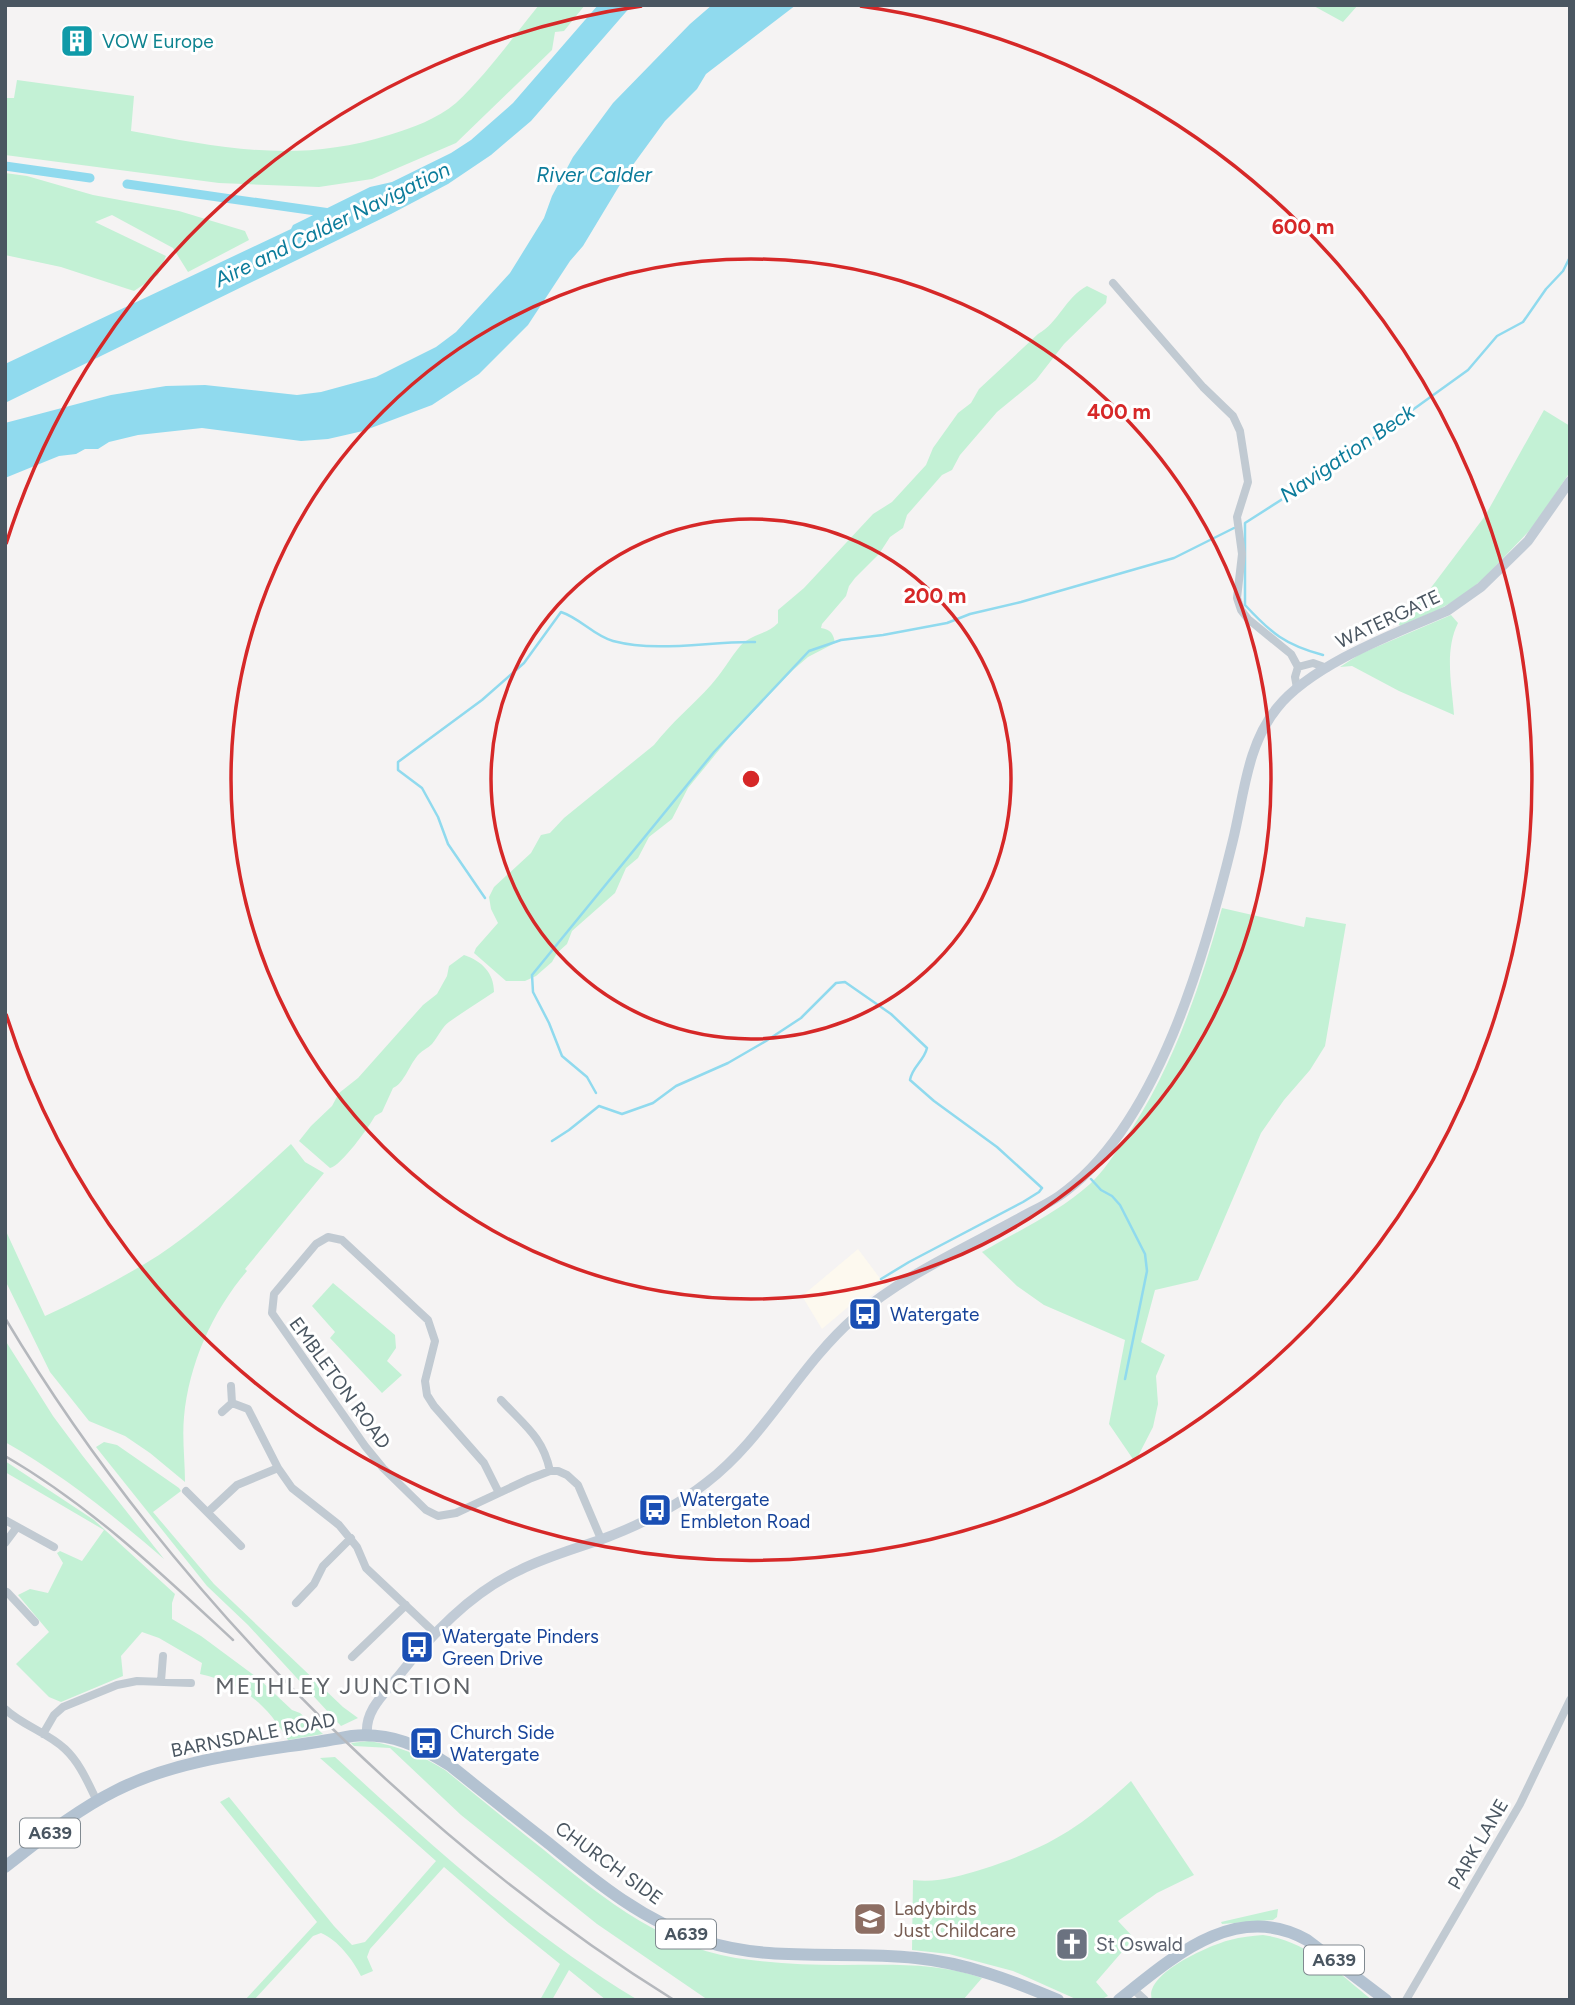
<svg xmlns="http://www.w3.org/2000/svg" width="1575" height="2005" font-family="Figtree,sans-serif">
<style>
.commercial{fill:#fdf9ef}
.green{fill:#c3f1d5}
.water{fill:#90daee}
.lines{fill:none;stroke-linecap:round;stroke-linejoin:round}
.stream{stroke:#90daee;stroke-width:2.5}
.canal{stroke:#90daee;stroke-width:9}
.minor{stroke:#c1cad2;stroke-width:8}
.secondary{stroke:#c1cbd6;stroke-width:10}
.primary{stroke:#b3c2d1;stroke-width:12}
.rail{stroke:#b5b8bd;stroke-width:2.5}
.ring{fill:none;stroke:#d62828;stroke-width:3.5}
.labels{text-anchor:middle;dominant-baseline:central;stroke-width:6;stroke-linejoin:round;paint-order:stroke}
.shield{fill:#fff;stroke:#808990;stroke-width:2}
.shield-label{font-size:18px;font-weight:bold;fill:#4a5661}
.culture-label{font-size:19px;fill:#0d838f;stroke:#fff;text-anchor:start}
.street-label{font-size:19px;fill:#4a5661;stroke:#fff}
.transit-label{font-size:19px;fill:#164399;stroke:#fff;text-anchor:start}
.education-label{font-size:19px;fill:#785e54;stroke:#fff;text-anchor:start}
.worship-label{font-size:19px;fill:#5b616d;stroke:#fff;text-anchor:start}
.water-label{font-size:21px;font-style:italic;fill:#0c7c9b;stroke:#fff}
.quarter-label{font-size:23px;letter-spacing:2px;fill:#5f6368;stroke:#fff}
.centre{fill:#d62828;stroke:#fff;stroke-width:3.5}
.ring-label{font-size:21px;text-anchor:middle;font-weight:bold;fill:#d62828;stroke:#fff;stroke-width:6;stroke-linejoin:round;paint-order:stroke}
</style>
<rect width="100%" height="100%" fill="#f5f3f3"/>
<path class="commercial" d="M858,1249L885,1285L864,1301L860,1297L822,1329L802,1296Z"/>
<path class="green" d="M539,5H585L564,31L555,32L552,50L456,143L372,179L319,187L219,183L5,155V98H14L17,80L134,96L131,131C223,148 297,164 389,135C412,128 437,119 456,103C486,75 513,37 539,5Z
M1312,5H1358L1343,22Z
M5,173L27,176L93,195L179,211L245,231L249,240L188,272L173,248L112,215L95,222L166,256L158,275L134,291L61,267L5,255Z
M1087,286L1107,296L1106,303L1064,344L1036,380L997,412L960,455L952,470L942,475L907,515L903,528L890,537L879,554L855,578L849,586L846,596L822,624L821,628C831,630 833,633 835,643L808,657L793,670L733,733L688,788L672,819L649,837L638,858L626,868L615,893L572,931L567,944L557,953L552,962L536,976L525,981H506L474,953L476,948L498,923L491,909L489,897L494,887L531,853L541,835L550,833L564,818L654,745C671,723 693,705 711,685C722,673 730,658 741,645C752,634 768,634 778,623V610L804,588L873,514L892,502L926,465L933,448L958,413L971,403L979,389L1038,334C1058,323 1066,297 1087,286Z
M1544,410L1570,426V472L1533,527L1483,579L1461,597L1438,610L1400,626L1398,623L1427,593L1485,516Z
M1451,615L1458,623C1444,651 1452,685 1454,715L1399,691L1352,666L1340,667L1360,654Z
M1222,908L1304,927L1306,917L1346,924L1325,1046L1310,1070L1284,1100L1261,1133L1198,1280L1155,1290L1141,1342L1165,1355L1156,1376L1158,1404L1153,1427L1135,1462L1109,1424L1125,1340L1044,1305L1017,1286L982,1252C1018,1231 1059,1212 1090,1184C1103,1172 1113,1156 1123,1142C1172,1071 1199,990 1222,908Z
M464,955C482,961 494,973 494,992C479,1002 463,1012 449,1022C442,1027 438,1037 432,1044C428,1048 423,1050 419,1054C410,1063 404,1084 393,1088L382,1112L375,1116C369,1127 341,1166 330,1168L299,1141L311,1126L332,1106L339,1093L358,1078L423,1005L437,994L447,976L449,966Z
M291,1144L305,1162L324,1173L245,1269L247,1271C212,1312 189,1364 184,1417C182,1438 185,1461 185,1482L150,1453L125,1436L89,1421L50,1372L5,1280V1229L45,1316C85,1298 122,1278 159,1255C207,1223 248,1183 291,1144Z
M333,1283L395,1335L396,1348L387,1361L402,1375L382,1393L330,1338L335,1332L312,1306Z
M5,1340L53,1416L82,1455L164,1559C114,1516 63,1475 5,1442Z
M104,1442L117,1445L179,1488L181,1491L153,1512L214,1584L343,1707L358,1718L341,1726L248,1625L207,1586L96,1447Z
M5,1461L94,1520L175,1594L172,1603V1619L201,1636L259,1679L292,1710L300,1713L323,1734L288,1740C266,1703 241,1683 200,1674L202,1663L159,1638L142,1632L121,1656L123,1676L61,1702L49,1697L16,1664L49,1632L18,1595L30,1589L48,1593L63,1563L57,1553L60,1551L82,1561L104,1530L5,1472Z
M369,1741C398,1746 421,1755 445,1770C478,1797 511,1824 544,1850C605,1900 669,1952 751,1960C781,1964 811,1965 841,1965C888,1965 937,1962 982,1978L963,2000H708L597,1924L461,1815L390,1748L354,1746L351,1743Z
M335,1757C430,1844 527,1933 638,2000H606L569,1970L552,2000H540L560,1964L509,1923L444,1867L370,1949L367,1957L373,1971L361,1976C353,1960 338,1940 321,1933L313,1936L254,2000H245L317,1922L220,1802L229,1797L334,1926L352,1945L365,1942L436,1861L320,1758Z
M1131,1781L1194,1875L1157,1893L1118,1921L1134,1938L1096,1982L1108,1996L1100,2000H1078L1013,1971L949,1954L912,1950L913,1880C938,1883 960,1876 983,1869C1050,1847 1080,1828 1131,1781Z
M1278,1909L1277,1917L1273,1920L1222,1924L1221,1922Z
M1263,1935C1307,1941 1339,1973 1372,2000H1152C1143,1974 1210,1945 1230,1940C1241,1937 1252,1936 1263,1935Z"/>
<path class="water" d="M598,5H632L531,121L491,155L448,184L391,214L5,403V364L291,229L293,225L370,187L392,182L451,153L471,140L513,103Z
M712,5H796L706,74L697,89L665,121L627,173L583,246L570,261L528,325L479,374L432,405L363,431L328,439L301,441L202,428L138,435L109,442L98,449H85L76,454L59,456L5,478V423L111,395L166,386L205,385L297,395L321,392L376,377L436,347L456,332L510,273L544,218L552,196L573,157L613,103L690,24Z"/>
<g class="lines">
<path class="stream" d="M1323,655C1285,645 1271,633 1245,605V523L1336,465L1468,370L1497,336L1523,322L1546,289L1563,271L1570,257
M485,898L448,844L438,817L422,788L398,770V762L482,700L524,663L561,612C580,618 594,636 613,641C659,653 709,641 755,642
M596,1093L587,1077L562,1056L549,1023L533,992L532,975L714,752L809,651L841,640L883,635L947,623L970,614L1021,602L1174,558L1234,528
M552,1141L569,1130L599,1106L622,1114L653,1103L676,1086L728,1063L766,1041L801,1018L836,983L845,982L891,1014L927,1048C924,1061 912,1067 910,1080L934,1101L997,1147L1042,1188L1039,1192L1023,1202L909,1262L881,1279
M1091,1179L1101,1190L1112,1196L1120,1205L1145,1254L1147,1271L1125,1379"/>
<path class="canal" d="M5,166L90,178
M127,184L330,213"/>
<path class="minor" d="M1113,283L1203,387L1233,416L1240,431L1248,482L1237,517L1242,554L1237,598L1241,610L1248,619L1291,654L1298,667L1313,663L1327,668
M1297,688L1295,677L1298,667
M501,1400C524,1425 543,1437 550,1471
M232,1403L248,1409L278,1468L292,1488L339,1525L357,1547L366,1568L436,1634
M222,1412L232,1403L231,1386
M186,1491L241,1546
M499,1493L484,1463L434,1406L427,1395L425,1381L435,1341L428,1320L342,1240L328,1237L316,1244L274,1294L272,1313L365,1446L383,1468L426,1510L438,1516L456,1513L529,1479L550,1471H558L567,1475L578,1485L601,1539
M208,1512L237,1485L278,1468
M5,1520L54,1547
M5,1543L17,1527
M7,1592L35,1622
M296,1603L314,1584L323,1566L351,1538
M352,1657L406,1605
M161,1681L163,1656
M5,1709C23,1726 47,1732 65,1749C80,1763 88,1783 97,1801
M43,1734L54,1715L63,1707L117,1685L137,1681L191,1683
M1133,1989L1145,2000
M1406,2000L1520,1804L1570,1700"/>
<path class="secondary" d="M367,1734C365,1711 383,1695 397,1678C430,1636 470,1593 520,1570C544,1558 571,1550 597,1541C636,1527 673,1509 706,1483C765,1438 798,1367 854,1318C901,1277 961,1250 1016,1220C1030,1212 1046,1205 1059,1196C1158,1127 1206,951 1233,840C1244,795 1247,745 1277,708C1312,664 1396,633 1447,611L1481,587L1528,541L1570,481"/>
<path class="primary" d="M5,1867C40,1840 75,1811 115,1791C187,1754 274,1751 352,1736C391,1732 420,1746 451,1766C483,1792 515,1817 547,1842C596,1882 643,1921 704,1941C772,1963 845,1950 916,1958C966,1963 1011,1980 1058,2000
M1119,2000C1173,1957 1236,1900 1307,1940L1386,2000"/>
<path class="rail" d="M5,1318C98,1474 212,1612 342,1738C444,1836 553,1925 674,2000
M5,1456C91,1506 161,1573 233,1640"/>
</g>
<g class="ring">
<circle cx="751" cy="779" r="260"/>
<circle cx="751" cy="779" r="520"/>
<path d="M6 544A781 781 0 0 1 642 6M860 6A781 781 0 1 1 6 1014"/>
</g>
<defs>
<symbol id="building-square" viewBox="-11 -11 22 22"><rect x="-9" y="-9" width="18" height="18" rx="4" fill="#0f9aa8" stroke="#fff"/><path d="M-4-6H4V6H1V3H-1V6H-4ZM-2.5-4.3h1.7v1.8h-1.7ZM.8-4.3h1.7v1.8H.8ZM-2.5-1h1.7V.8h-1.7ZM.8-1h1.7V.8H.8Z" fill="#fff"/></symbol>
<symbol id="bus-square" viewBox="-11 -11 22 22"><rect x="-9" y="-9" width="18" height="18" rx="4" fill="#1a4fb4" stroke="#fff"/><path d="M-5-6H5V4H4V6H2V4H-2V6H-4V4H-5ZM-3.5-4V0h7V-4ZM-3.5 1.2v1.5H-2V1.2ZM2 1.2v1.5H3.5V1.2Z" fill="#fff"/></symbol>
<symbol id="school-square" viewBox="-11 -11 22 22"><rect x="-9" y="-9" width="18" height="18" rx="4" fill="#8d6e63" stroke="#fff"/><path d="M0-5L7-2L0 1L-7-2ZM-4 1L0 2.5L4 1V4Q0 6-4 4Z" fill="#fff"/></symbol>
<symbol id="church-square" viewBox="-11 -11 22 22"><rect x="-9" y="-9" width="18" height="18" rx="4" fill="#6b7280" stroke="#fff"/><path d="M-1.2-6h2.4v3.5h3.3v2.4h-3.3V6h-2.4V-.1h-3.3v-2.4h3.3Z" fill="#fff"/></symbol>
</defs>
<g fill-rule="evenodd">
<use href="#building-square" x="58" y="22" width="38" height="38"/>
<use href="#bus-square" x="846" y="1295" width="38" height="38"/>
<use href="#bus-square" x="636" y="1491" width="38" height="38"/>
<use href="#bus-square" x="398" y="1628" width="38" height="38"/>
<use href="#bus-square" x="407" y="1724" width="38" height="38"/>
<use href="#school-square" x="851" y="1900" width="38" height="38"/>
<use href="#church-square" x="1053" y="1925" width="38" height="38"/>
</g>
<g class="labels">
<g class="shield">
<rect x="20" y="1818.5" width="60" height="29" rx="5"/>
<rect x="656" y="1919.5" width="60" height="29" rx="5"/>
<rect x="1304" y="1945.5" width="60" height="29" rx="5"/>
</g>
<g class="shield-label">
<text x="50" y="1833">A639</text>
<text x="686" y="1934">A639</text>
<text x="1334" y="1960">A639</text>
</g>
<g class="culture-label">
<text x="102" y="41">VOW Europe</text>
</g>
<g class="street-label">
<text transform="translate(1388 619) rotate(-25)">WATERGATE</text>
<text transform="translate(340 1383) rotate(54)">EMBLETON ROAD</text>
<text transform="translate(253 1735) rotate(-11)">BARNSDALE ROAD</text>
<text transform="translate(1478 1844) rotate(-60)">PARK LANE</text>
<text transform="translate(609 1863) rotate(36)">CHURCH SIDE</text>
</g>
<g class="transit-label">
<text x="890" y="1314">Watergate</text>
<text x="680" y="1499">Watergate<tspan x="680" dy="22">Embleton Road</tspan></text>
<text x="442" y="1636">Watergate Pinders<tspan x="442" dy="22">Green Drive</tspan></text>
<text x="450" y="1732">Church Side<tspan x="450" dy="22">Watergate</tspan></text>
</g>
<g class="education-label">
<text x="894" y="1908">Ladybirds<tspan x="894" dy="22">Just Childcare</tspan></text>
</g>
<g class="worship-label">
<text x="1096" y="1944">St Oswald</text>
</g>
<g class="water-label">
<text x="594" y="174">River Calder</text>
<text transform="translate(332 224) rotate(-26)">Aire and Calder Navigation</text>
<text transform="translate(1347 453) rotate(-34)">Navigation Beck</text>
</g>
<g class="quarter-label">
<text x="344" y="1686">METHLEY JUNCTION</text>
</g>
</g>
<circle cx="751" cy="779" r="10" class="centre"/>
<g class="ring-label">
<text x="1303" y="234">600 m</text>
<text x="1119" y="419">400 m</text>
<text x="935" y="603">200 m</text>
</g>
<rect width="1575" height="2005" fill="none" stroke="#4a5661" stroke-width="14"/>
</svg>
